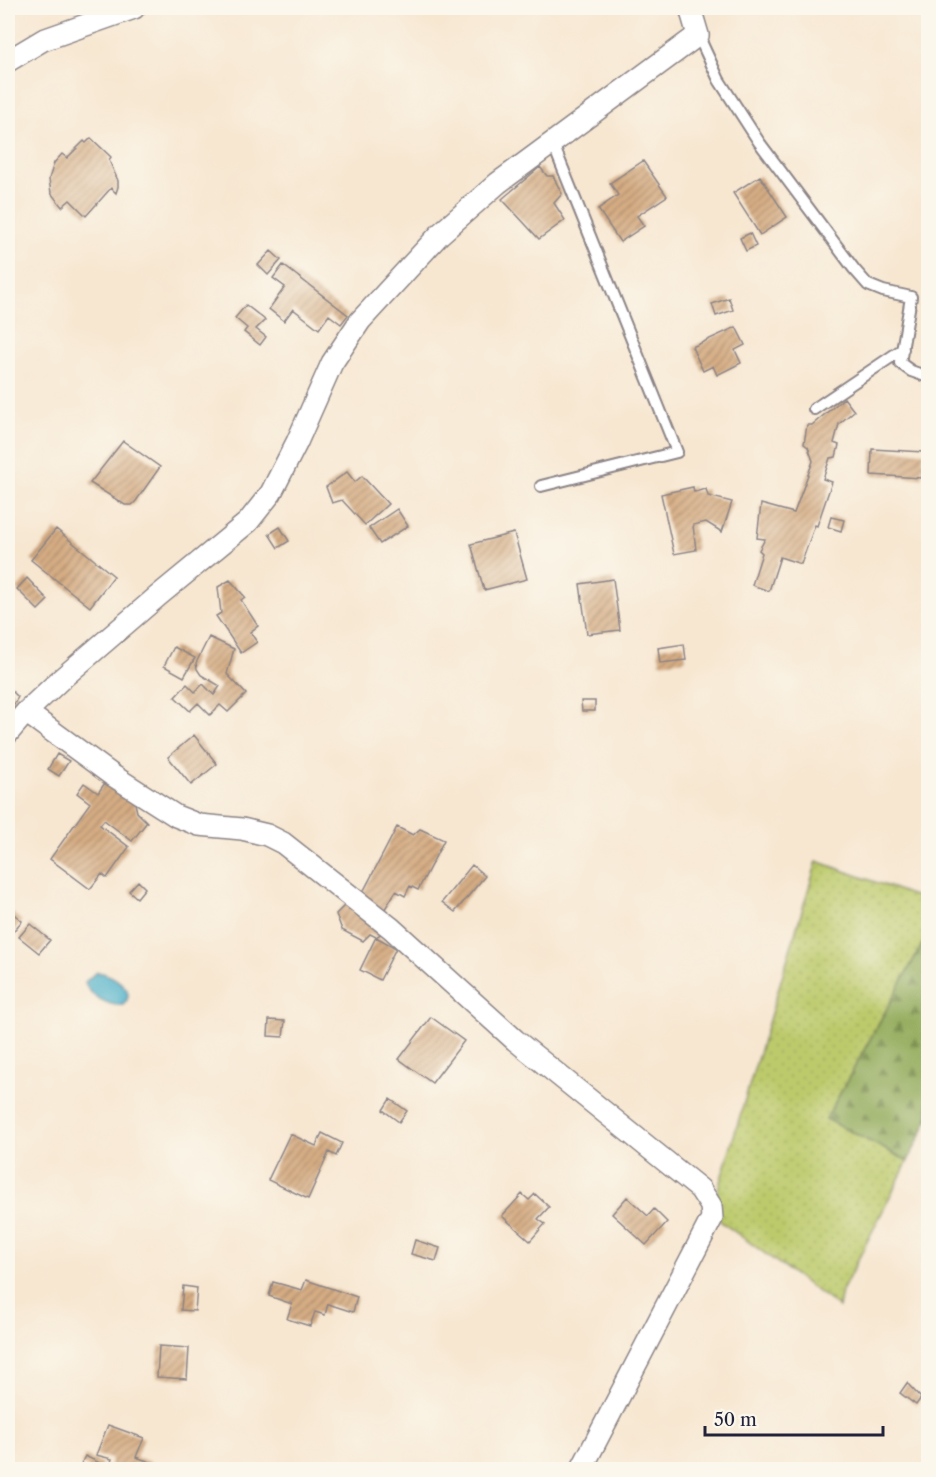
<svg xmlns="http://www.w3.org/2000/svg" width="936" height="1477" font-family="'Libre Caslon Text',serif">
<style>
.grass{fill:url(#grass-dots);stroke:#707654;stroke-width:1.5}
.forest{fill:url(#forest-firs);stroke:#5c684e;stroke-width:1.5}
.water{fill:#47aec7;stroke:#346881;stroke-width:1.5}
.building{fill:url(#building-hatch)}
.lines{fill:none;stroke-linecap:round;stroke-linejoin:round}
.lane-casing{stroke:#8c8486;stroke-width:14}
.street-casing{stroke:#8c8486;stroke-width:24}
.lane{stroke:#fff;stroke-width:10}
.street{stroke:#fff;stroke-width:21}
</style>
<defs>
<pattern id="grass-dots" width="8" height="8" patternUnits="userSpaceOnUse" patternTransform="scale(1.5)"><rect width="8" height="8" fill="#bdca6c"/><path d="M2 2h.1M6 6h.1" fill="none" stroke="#a2ad5e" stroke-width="1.8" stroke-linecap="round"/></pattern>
<pattern id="forest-firs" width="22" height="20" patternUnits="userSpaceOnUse" patternTransform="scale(1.5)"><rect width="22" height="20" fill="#96ae60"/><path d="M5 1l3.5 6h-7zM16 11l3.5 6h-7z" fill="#7a8d50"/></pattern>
<pattern id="building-hatch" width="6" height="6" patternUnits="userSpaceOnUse" patternTransform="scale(1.5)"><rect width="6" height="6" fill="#d6ad84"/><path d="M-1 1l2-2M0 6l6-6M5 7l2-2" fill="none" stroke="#ad8c6d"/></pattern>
</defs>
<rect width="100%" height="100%" fill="#fbf7ec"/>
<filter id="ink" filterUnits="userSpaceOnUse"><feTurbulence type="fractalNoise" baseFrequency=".0167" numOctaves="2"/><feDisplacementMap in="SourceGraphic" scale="12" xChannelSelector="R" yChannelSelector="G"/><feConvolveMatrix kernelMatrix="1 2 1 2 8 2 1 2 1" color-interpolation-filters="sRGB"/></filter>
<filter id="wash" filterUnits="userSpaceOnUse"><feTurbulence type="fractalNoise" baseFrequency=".008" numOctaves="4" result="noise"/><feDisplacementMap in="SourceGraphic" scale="24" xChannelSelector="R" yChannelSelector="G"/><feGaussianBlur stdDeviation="1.35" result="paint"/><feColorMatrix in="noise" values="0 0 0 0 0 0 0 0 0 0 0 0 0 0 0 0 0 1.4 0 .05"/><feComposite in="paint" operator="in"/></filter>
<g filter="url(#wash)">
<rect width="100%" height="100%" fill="#f7e7d1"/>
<path class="grass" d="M817,861L928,901V934L826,1119L908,1161L842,1291L839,1307L720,1221L715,1199Z"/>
<path class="forest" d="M928,934V1120L908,1161L826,1119Z"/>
<path class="water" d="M98,972C113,975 139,990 123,1005C110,1007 87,995 85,982L94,974Z"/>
<g id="blocks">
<path class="building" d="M91,138L111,157L109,160L118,181V187L116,193L111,188L86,216L70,200L62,207L51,193L49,179L54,163L62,154L67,158L84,141L86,143Z
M643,161L667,196L637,216L644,226L620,242L598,209L618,195L610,183Z
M540,167L547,176H553L562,194L554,203L565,220L539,239L502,199Z
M760,176L787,217L760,235L733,193Z
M750,233L756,246L746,251L740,238Z
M271,251L281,260L268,275L258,265Z
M283,265L348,315L341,324L329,315L319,329L293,309L284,321L269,309L285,287L273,278Z
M729,298L733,310L716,316L712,304Z
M246,305L265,320L256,329L266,337L260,345L244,332L247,328L235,318Z
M736,327L745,345L735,350L741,363L717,375L713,366L703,371L692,347Z
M844,398L854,411L839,424L834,443L839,445L836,457L830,458L823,479L832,482L817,526L815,525L801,564L780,557L769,591L752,585L762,553L759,550L765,539L757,538L761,504L794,513L813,461L808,447L804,444L807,425H812Z
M123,441L160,467L136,501L132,505H125L90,483Z
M872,449L924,452L922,478L871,475Z
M347,472L355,482L362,476L388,504L365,525L342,500L332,503L326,487Z
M693,487L694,492L706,489L708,496L732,502L722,532L706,522L693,525L696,550L674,554L661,494Z
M397,509L408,526L380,544L369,528Z
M831,517L844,520L841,531L828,527Z
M280,527L289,541L278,548L269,534Z
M56,529L114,576L90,607L31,560Z
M514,533L527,579L484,590L471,544Z
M27,578L48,600L38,610L17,589Z
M613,579L620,630L587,634L580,584Z
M230,580L245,597L241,600L258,626L250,632L257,642L241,653L216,616L221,613L218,587Z
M209,637L234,649L227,674L246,694L228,712L220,705L210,715L198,703L190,711L175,697L187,684L195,692L203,684L214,695L220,686L201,675L197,669L196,663Z
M684,644L686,660L660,663L658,648Z
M174,647L195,658L184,677L164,666Z
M11,690L18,697L8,715V692Z
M581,701H595V711H582Z
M194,735L217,764L191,785L168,757Z
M57,754L69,761L59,776L48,769Z
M107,780L134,799L137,812L147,822L132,841L104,820L100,825L129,847L107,878L102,874L90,889L50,859L90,803L77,793L84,783L98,793Z
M397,827L413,835L420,829L444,840L418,890L410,886L405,896L396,891L383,912L361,896Z
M472,865L485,876L455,912L442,902Z
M138,881L145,888L137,898L129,891Z
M349,901L386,931L376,937L370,934L363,941L342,930L336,914Z
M9,910L22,921L11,934L8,931V912Z
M30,924L50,940L39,953L19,937Z
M376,937L396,948L380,980L360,970Z
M431,1017L464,1041L432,1083L399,1059Z
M269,1020L285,1021L283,1037L268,1036Z
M390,1099L407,1111L399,1122L383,1110Z
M322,1133L342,1143L336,1156L329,1152L308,1199L268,1180L290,1134L316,1146Z
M522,1194L529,1200L535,1194L549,1207L538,1219L545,1224L530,1241L502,1216Z
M627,1197L648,1216L654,1209L667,1222L646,1245L612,1214Z
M415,1240L440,1248L436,1261L411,1254Z
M306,1280L357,1297L353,1312L328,1304L325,1315L315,1312L310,1326L287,1319L292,1304L269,1296L273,1282L302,1290Z
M183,1286L197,1288L195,1311L181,1310Z
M159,1346L189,1348L187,1379L157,1377Z
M907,1383L921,1398L916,1405L900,1393Z
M108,1425L144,1438L136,1457L156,1464L154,1470L109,1469L112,1459L96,1455Z
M85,1456L102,1464L99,1470H93L81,1464Z"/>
</g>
</g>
<g filter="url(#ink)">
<use href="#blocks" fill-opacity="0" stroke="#8c8486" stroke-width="1.5"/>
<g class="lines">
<defs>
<path id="lane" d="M698,35L719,80L759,142L854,269L868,285L883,291L911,297L900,363L911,371L928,377
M814,409L903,349
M541,486L677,452L553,144"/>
<path id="street" d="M8,61L43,40L134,8
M26,712L112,775L176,816L199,825L242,829L267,835L283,843L391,928L515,1040L700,1189L711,1206L712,1218L581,1470
M8,733L26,712L59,681L158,596L248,522L271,493L297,442L332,363L360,321L440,234L498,183L698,35L690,8"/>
</defs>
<use href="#lane" class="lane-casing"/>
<use href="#street" class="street-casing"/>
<use href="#lane" class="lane"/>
<use href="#street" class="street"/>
</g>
</g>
<rect width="936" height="1477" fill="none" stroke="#fbf7ec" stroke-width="30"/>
<path d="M705 1426v9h178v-9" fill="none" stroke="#22223b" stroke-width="3"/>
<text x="714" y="1426" font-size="18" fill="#22223b" stroke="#fbf7ec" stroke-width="4.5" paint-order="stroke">50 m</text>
</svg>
